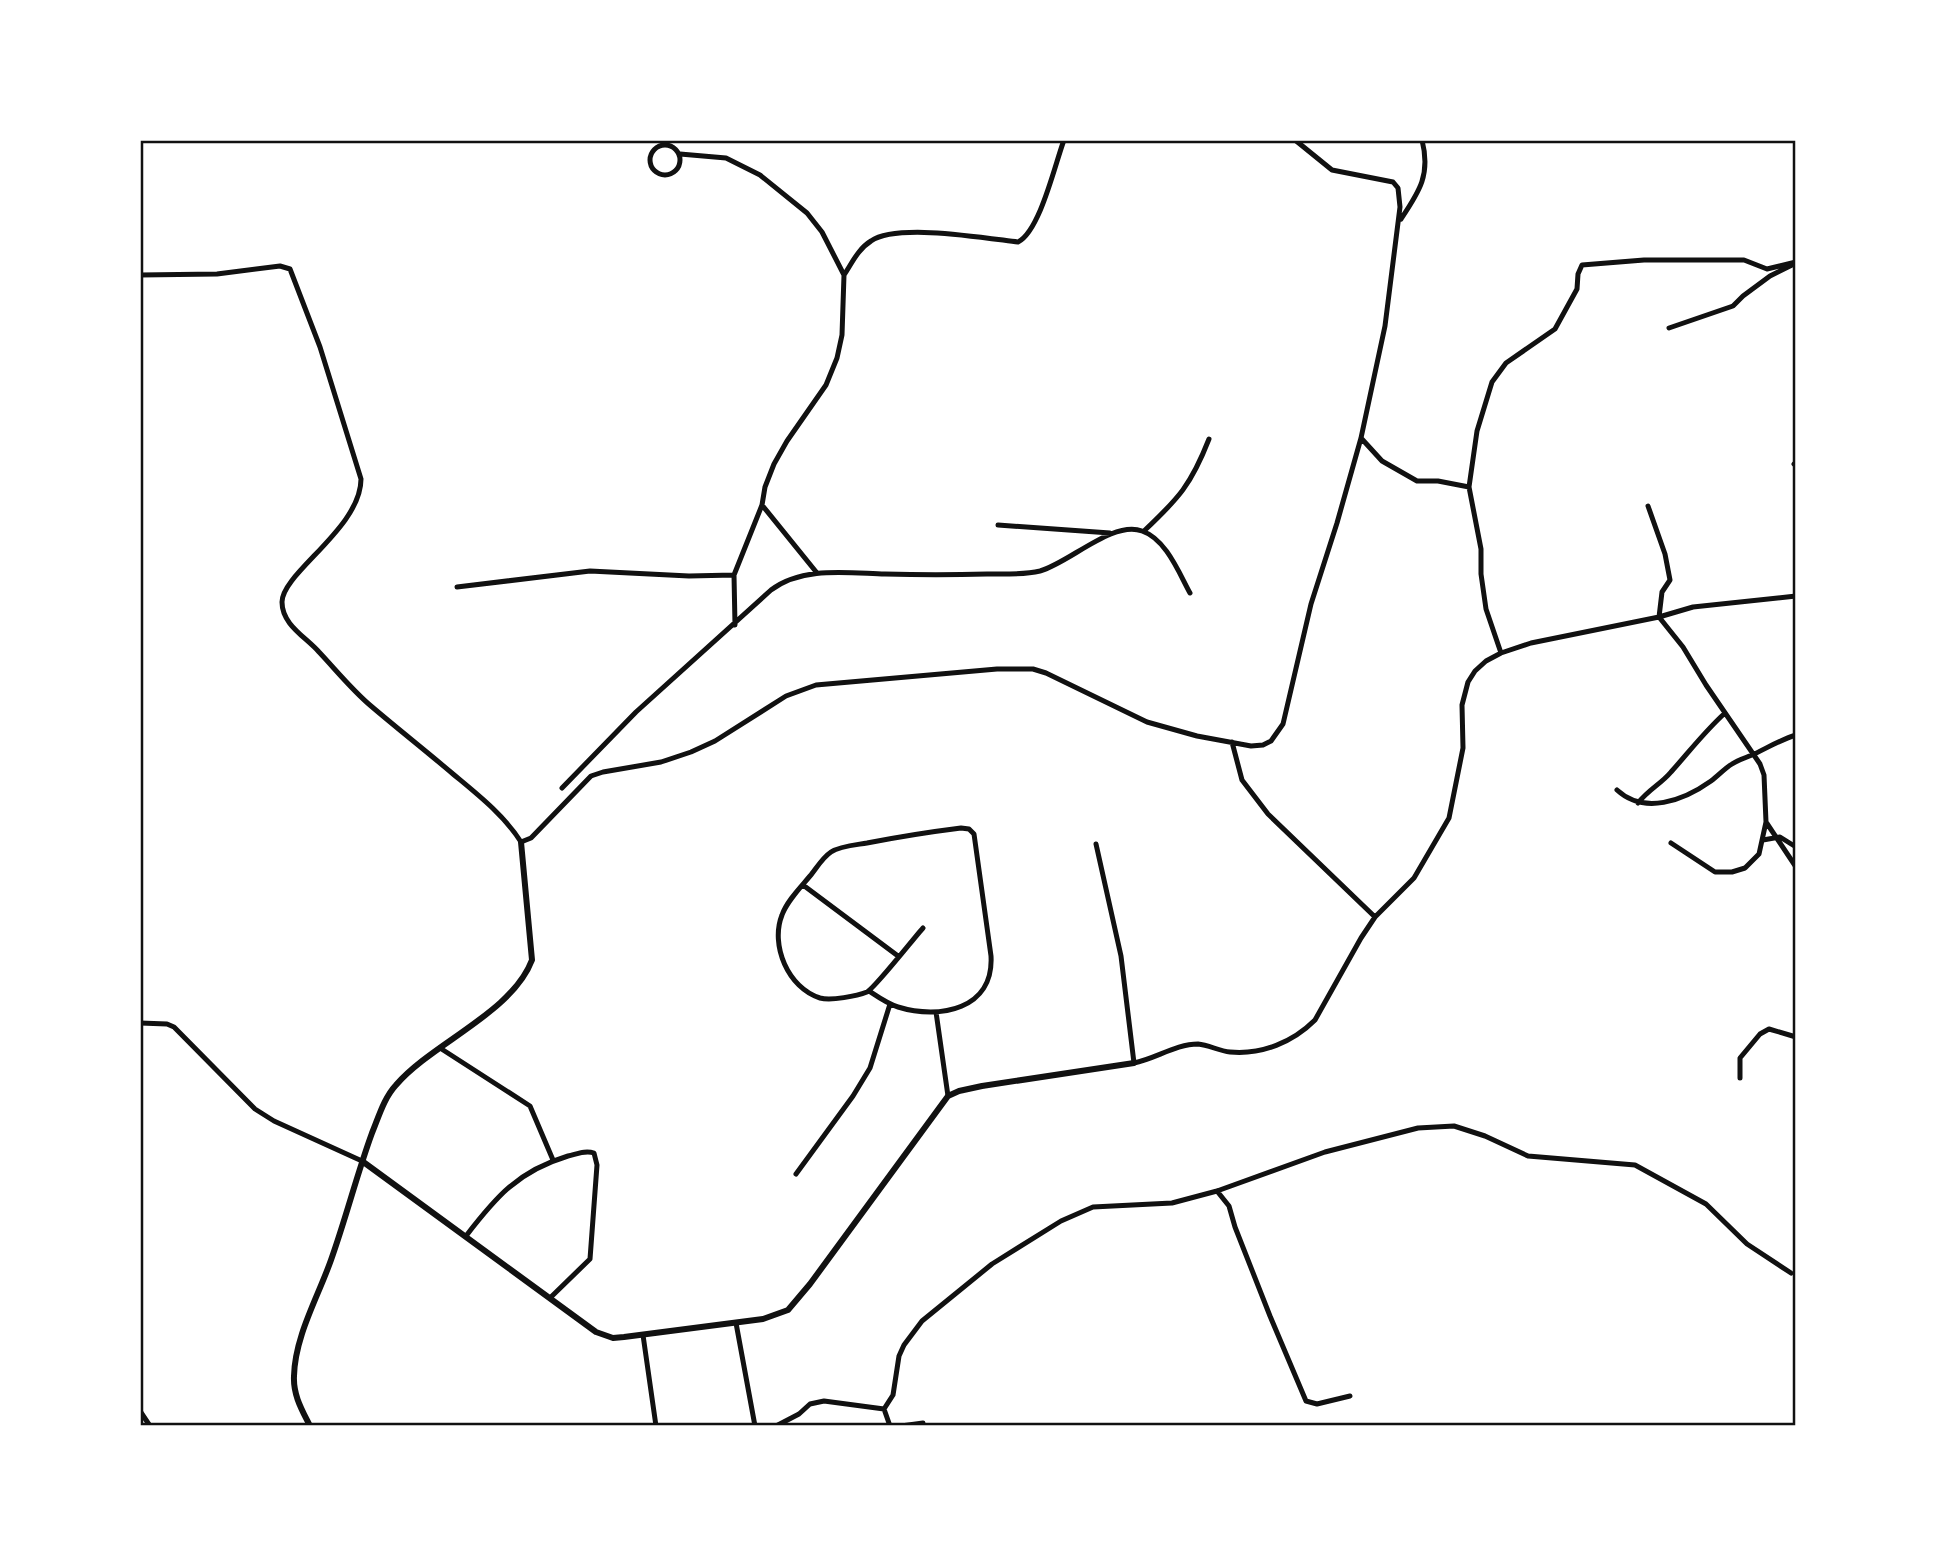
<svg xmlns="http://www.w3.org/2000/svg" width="1936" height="1566" font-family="Bitter,serif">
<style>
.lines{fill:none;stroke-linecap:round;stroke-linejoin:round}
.minor{stroke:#111;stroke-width:5}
.tertiary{stroke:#111;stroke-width:6}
.neatline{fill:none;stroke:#111;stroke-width:2.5}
</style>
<rect width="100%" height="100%" fill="#fff"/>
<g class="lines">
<path class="minor" d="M650 160a15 15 0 1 1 30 0a15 15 0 1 1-30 0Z
M680,154L726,158L760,175L807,213L822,232L844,275L842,335L837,358L826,385L787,441L774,464L765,487L762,505L734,575L735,625
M1401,219C1419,192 1431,175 1422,140
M140,275L217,274L280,266L290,269L320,347L361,479C361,528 282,573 282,602C282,625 306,637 319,652C336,670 352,690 371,706C398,729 426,751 453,774C477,794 504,815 521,842L531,838L591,776L603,772L661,762L691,752L715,741L786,696L816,685L997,669H1033L1046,673L1147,722L1197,736L1251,746L1263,745L1271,741L1283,724L1311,604L1337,523L1361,438L1385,326L1400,207L1398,188L1393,182L1332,170L1295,140
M844,275C852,263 858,249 871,241C897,223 985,238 1018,242C1040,231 1055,164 1064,140
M1669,328L1733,306L1743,296L1770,276L1792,265
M1361,438L1382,461L1417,481H1438L1469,487
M1794,464L1796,466
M762,505L817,573
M1648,506L1665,554L1670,580L1662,592L1659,617L1683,647L1706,685L1760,764L1764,775L1766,822L1796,867
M998,525L1110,533
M1144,531C1179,498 1191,485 1209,439
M457,587L590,571L689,576L734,575
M1501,653L1486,609L1481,574V549L1469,487L1477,431L1492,382L1506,363L1555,329L1577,289L1578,274L1582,265L1644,260H1744L1767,269L1796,262
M1232,742L1242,780L1268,814L1375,917
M562,788L636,712L771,590C802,566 848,573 885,574C919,575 953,575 987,574C1004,574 1023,575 1040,571C1069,563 1113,520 1142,531C1166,539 1179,573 1190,593
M1617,790C1644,815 1683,801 1711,781C1718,776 1724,769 1732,764C1738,760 1745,758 1752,755C1767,748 1780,740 1796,735
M1638,803C1649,789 1661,784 1671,772C1689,752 1705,731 1725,713
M1763,840L1780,837L1796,847
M1671,843L1715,872H1732L1745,868L1759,854L1766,822
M1096,844L1121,956L1134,1063C1155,1059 1176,1044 1198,1044C1209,1045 1219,1051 1230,1052C1262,1055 1293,1042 1315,1020L1361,938L1375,917L1414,878L1449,818L1463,748L1462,705L1468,682L1475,671L1486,661L1501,653L1531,643L1659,617L1693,607L1796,596
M803,885L898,956
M869,991C878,997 888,1004 898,1007C940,1020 994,1009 991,956L974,834L969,829L961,828C929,832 898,837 867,843C855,845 840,846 831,852C822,858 816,869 810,876C800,888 787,901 782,915C770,945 788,988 820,998C831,1001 857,996 867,992C874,989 914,938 923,928
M936,1012L948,1096
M140,1023L167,1024L174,1027L255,1109L274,1121L362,1161
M440,1048L530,1106L553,1160
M1740,1078V1058L1760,1034L1769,1029L1796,1037
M796,1174L853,1096L870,1068L890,1004
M1217,1191L1229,1206L1235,1227L1270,1316L1306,1401L1317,1404L1350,1396
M466,1236C496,1197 518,1171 568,1156C577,1154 585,1150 594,1153L597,1165L590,1259L551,1297
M736,1323L755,1426
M643,1335L656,1426
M884,1409L890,1426
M140,1411L150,1426
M776,1426L799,1414L810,1404L824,1401L884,1409L893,1395L899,1356L904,1345L922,1321L992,1264L1061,1221L1093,1207L1172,1203L1217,1191L1325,1152L1418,1128L1454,1126L1485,1136L1528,1156L1635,1165L1706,1204L1747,1244L1791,1273
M901,1426L923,1423"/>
<path class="tertiary" d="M362,1161L596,1332L613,1338L624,1337L763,1319L788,1310L810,1284L948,1096L959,1091L982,1086L1134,1063
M310,1426C302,1410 293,1395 294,1376C295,1336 318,1297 331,1260C346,1218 357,1174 372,1133C379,1116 384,1098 396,1085C432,1043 512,1013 532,960L521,842"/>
</g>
<rect width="1936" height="1566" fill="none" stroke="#ffffff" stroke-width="284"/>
<rect x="142" y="142" width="1652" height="1282" class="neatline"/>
</svg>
